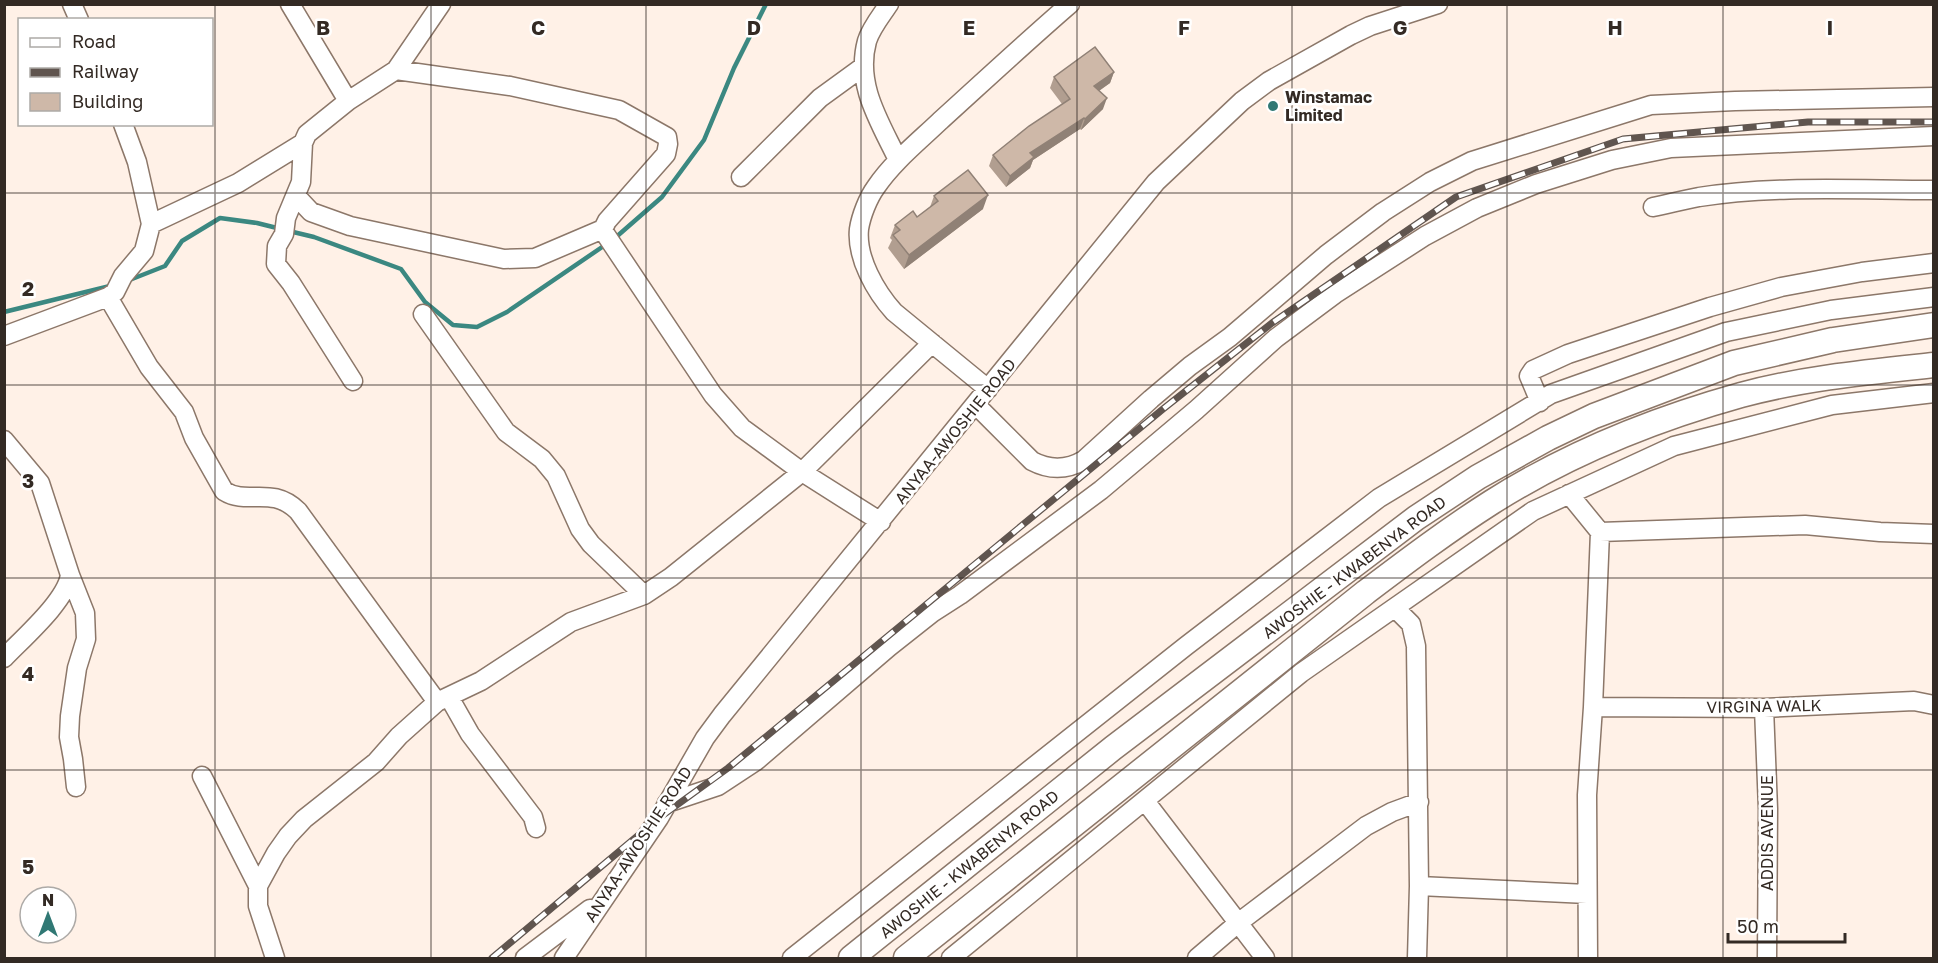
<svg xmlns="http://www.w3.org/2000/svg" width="1938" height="963" font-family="'Golos Text',sans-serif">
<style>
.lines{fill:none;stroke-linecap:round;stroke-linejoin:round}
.stream{stroke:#3b8881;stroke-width:4.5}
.minor-casing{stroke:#8c7769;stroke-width:21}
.major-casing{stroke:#8c7769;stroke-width:27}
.minor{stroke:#fff;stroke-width:18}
.major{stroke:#fff;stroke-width:24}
.rail-casing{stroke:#60554f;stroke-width:7}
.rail{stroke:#fff;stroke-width:4.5;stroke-dasharray:14;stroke-linecap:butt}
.wall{fill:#b19e90}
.shaded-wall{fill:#908176}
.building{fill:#ceb8a8;stroke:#908176;stroke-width:1.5}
.grid{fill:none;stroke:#332a24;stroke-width:1.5;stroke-opacity:0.55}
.poi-dot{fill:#307874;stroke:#fff;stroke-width:2}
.labels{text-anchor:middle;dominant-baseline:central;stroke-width:5;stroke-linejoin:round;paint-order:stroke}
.poi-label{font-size:16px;font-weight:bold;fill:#332a24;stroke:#fff;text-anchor:start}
.street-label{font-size:16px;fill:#332a24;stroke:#fff}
.grid-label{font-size:20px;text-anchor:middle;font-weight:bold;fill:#332a24;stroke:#fff;stroke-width:5;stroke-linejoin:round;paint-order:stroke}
</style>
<rect width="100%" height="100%" fill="#fff1e7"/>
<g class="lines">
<path class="stream" d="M289,231L314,237L401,269L425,302L453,325L477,327L507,312L608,243
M615,238L662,197L704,140L734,68L766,4
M127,281L165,266L182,241L220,218L257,223L281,229
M4,312L110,286"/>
<defs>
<path id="minor" d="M72,4L79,20
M290,4L348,101
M889,4C881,16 871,28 867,41C855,85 880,122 898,160
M396,70L510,86L619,110L667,137L668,144L666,154L607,221L603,229L606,235L713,395L742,428L802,472L881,522
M303,143L301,182L286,218L284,234L277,246L276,264L291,283L353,381
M741,177L820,98L864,66
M296,196L311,212L350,226L504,259L535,258L603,229
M1653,207C1668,204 1683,200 1699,197C1775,185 1857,190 1934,190
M151,224L238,183L303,143L307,134L348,101L396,70L441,4
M108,297L149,367L184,412L194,438L224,491C248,506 271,485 298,511L437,702
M423,314L506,432L542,459L556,476L580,529L591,544L644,595
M4,336L108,297L115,292L123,276L144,251L151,224L137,162L123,124
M988,389L894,312C876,292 856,258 859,229C861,216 868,198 876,187C893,162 918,142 940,121C983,82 1026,42 1070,4
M1540,402L1529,376L1533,370L1568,354L1710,307L1781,287L1862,272L1934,263
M976,405L1032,461C1049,470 1067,470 1084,460L1151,399L1190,366L1230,337L1326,255L1383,212L1430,182L1472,161L1651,105L1735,101L1934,97
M4,440L40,483L70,575C66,601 23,638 4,658
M1569,494L1600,532L1593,707L1587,795L1588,958
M1600,532L1805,525L1880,532L1934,534
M70,575L85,613L86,639L77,668L70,716L69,737L73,759L76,787
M1395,608L1411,624L1416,646L1419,886L1417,958
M449,697L470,734L533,817L536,828
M1593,707L1764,708L1914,701L1934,705
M1764,708L1768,809L1767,958
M202,776L258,886
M1145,801L1265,958
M667,803L718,786L756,761L889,647L932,613L960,595L1101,490L1196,410L1276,338L1335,294L1425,236L1477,208L1536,184L1612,160L1671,148L1934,136
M1419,886L1587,894
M275,958L258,906V886L276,853L288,836L304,819L376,762L399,736L437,702L481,681L571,622L644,595L671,577L802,472L932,343
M525,958L590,909
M564,958L659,818L705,738L722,715L1156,182L1242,101L1269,81L1351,35L1370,26L1438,4
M792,958L1186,646L1379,498L1551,394L1726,332L1831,310L1934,297
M951,958L1301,673L1533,511L1674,446L1832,405L1934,393
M1197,958L1238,923L1366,826L1392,812L1419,802"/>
<path id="major" d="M851,958L1113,748L1416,518L1478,477L1548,438L1594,416L1734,363L1833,340L1934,325
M906,958L1366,592C1407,561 1448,530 1492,502C1568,454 1655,419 1741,395C1804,378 1869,372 1934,365"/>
</defs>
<use href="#minor" class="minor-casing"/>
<use href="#major" class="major-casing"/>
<use href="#minor" class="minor"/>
<use href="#major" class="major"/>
<defs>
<path id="rail" d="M492,958L659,818L728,768L1163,409L1272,323L1456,197L1623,139L1808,122H1934"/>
</defs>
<use href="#rail" class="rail-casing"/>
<use href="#rail" class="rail"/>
</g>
<path class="wall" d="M1114,72L1110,83L1099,91L1103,109L1081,130L1080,129L1033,160L1030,168L1006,187L989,166L993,155L1062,104L1050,88L1054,77Z
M934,196L983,209L904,269L888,248L892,240L890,238L895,225L917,217L930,207Z"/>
<path class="shaded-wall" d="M1114,72L1110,83L1090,97L1094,86Z
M1107,98L1103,109L1081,130L1085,119Z
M1084,118L1080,129L1033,160L1030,168L1006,187L1010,176L1030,153Z
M988,195L983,209L904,269L909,255Z"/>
<path class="building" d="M1095,47L1114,72L1094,86L1107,98L1085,119L1084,118L1030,153L1034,157L1010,176L993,155L1029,126L1070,99L1054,77Z
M968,170L988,195L909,255L893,235L900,230L895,225L913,211L917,217L938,201L934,196Z"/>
<path class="grid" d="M215,4V958M431,4V958M646,4V958M861,4V958M1077,4V958M1292,4V958M1507,4V958M1723,4V958M4,193H1934M4,385H1934M4,578H1934M4,770H1934"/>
<circle class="poi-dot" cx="1273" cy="106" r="6"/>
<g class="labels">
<g class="poi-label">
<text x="1285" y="97">Winstamac<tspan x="1285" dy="18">Limited</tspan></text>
</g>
<g class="street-label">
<text transform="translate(955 431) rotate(-51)">ANYAA-AWOSHIE ROAD</text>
<text transform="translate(1354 567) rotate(-37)">AWOSHIE - KWABENYA ROAD</text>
<text transform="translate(1764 706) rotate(-1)">VIRGINA WALK</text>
<text transform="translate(1767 833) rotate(-90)">ADDIS AVENUE</text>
<text transform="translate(638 844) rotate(-57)">ANYAA-AWOSHIE ROAD</text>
<text transform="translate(969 864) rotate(-39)">AWOSHIE - KWABENYA ROAD</text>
</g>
</g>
<g class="grid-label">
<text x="323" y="35">B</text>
<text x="538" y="35">C</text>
<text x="754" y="35">D</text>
<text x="969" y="35">E</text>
<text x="1184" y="35">F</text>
<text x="1400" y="35">G</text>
<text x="1615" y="35">H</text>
<text x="1830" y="35">I</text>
<text x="28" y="296">2</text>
<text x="28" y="488">3</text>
<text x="28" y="681">4</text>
<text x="28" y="874">5</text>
</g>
<rect width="1938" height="963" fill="none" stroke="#332a24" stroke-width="12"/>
<rect x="18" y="18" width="195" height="108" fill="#ffffff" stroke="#adaaa7" stroke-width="1.5"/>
<rect x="30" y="38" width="30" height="9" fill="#ffffff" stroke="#adaaa7" stroke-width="1.5"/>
<text x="72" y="48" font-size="18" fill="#332a24">Road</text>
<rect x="30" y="68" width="30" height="9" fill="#60554f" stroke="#adaaa7" stroke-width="1.5"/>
<text x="72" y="78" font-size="18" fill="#332a24">Railway</text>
<rect x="30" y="93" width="30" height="18" fill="#ceb8a8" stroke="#adaaa7" stroke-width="1.5"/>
<text x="72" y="108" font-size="18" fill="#332a24">Building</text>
<g transform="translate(48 915)"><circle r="28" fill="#ffffff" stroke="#adaaa7" stroke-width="1.5"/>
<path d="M0-4.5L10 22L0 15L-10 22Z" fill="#307874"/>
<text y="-9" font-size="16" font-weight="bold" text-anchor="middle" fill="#332a24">N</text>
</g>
<path d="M1728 933v9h117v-9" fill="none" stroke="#332a24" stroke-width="3"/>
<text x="1737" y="933" font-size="18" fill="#332a24" stroke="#ffffff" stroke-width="4.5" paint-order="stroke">50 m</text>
</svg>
